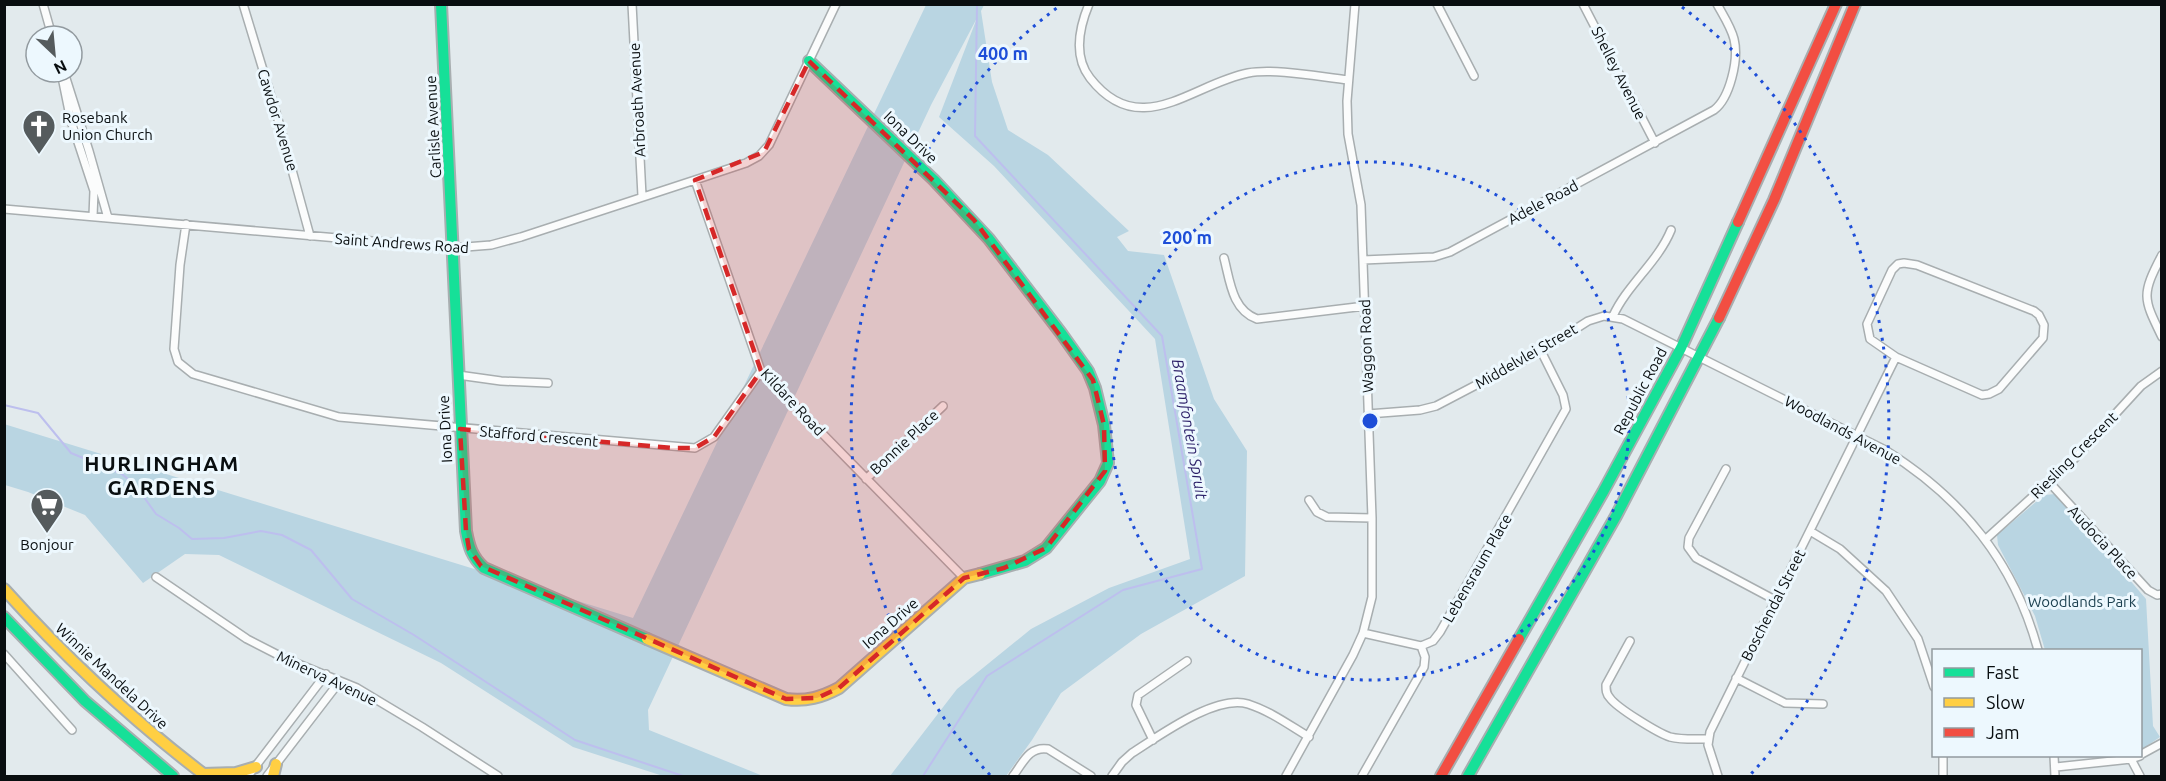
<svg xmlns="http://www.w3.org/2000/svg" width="2166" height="781" font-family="Ubuntu,sans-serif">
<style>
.green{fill:#b9d5e2}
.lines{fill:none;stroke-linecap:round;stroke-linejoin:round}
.stream{stroke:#bdbfee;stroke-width:2}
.street-casing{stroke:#a8aeb0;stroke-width:10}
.fast-casing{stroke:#a8aeb0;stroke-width:14}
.slow-casing{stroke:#a8aeb0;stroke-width:14}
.jam-casing{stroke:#a8aeb0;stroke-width:14}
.street{stroke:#fbfcfc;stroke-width:7}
.fast{stroke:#16e098;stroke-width:10}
.slow{stroke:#ffcf43;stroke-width:10}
.jam{stroke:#f24e42;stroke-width:10}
.marked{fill:#d62828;fill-opacity:0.2;stroke:#d62828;stroke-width:4.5;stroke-dasharray:12 8;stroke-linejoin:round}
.ring{fill:none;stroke:#1d4ed8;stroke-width:3;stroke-dasharray:3 6}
.labels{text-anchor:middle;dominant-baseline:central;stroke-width:6;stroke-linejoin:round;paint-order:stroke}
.street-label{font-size:15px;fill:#090e10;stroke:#edf8fe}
.poi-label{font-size:15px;fill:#090e10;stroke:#edf8fe;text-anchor:start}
.park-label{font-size:15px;fill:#1e4251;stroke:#edf8fe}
.water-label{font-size:16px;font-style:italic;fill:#2b1f68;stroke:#edf8fe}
.district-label{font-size:21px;font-weight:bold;letter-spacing:1.5px;fill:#090e10;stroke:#edf8fe}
.centre{fill:#1d4ed8;stroke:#edf8fe;stroke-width:3}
.ring-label{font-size:18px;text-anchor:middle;font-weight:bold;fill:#1d4ed8;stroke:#edf8fe;stroke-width:6;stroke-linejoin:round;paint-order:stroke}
</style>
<rect width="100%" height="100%" fill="#e2eaed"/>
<path class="green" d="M926,5H984L981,11L992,82L1008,130L1048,155L1129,231L1117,237L1128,251L1164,255L1214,399L1247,451L1245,576L1141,634L1061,693L1032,740L1006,776H890L957,689L1031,629L1109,588L1190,559L1155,339L994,166L939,117L977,18L931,105L648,710L649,730L763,776H663L573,747L441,663L219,555L185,554L143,583L85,515L28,492L5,485L4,424L633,618Z
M2056,494L2146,599L2153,726L2160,737L2141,750L2140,650H2045L2035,616L1998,545L1997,535L2044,495Z"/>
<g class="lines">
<path class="stream" d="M4,405L38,413L71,453L122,474L136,486L156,514L179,528L192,539L224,538L261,531L282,535L311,550L352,599L414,635L575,740L683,776
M923,776L987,676L1123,590L1202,569L1162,336L975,136L977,4"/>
<defs>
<path id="street" d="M43,4L52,36
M243,4L280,126L310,236
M632,4L642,196
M1089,4C1079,28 1073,56 1090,78C1140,142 1192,84 1248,73C1275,68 1320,77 1348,80
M1437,4L1474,76
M1583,4L1655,143
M61,72L71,121L94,191L93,216
M64,72L89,151L108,218
M695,180L761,371L964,578
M4,209L453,248L491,245L521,237L695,180L746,163L759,156L769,145L836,4
M186,224L180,265L174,349L178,362L193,374L339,417L695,448L714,437L761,371
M2162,255C2141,295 2143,298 2162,337
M1224,258C1230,281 1232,310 1257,319L1365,306
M1363,260L1434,257L1450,252L1714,110C1730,98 1739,59 1734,39C1731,27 1723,15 1717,4
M1904,263L1917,265L2034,311L2039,315L2044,325L2043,338L1999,389L1989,394L1982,395L1896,357L1870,339L1867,324L1892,270L1898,264Z
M1613,316C1627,285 1658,262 1671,230
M458,375L501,381L548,383
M1368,414L1420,410L1436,406L1541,351L1588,321L1604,316L1623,319L1885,450C1962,498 2014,562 2038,650
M1726,469L1689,538L1688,547L1696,558L1775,600
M866,479L943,406
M2049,482L2148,590L2157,595L2162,594
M1309,500L1317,512L1327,517L1372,518
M1810,531L1840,549L1886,591L1918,639L1934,687
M1986,539L2074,459L2141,386L2162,371
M156,577L247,639L286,659L357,688L422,727L498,776
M1363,633L1421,646L1433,641L1440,632L1566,409L1563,395L1541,351
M1630,641L1606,685C1606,690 1606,694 1610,698C1617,708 1658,733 1670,737C1682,740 1696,739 1708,739
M4,654L72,730
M1736,678L1785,703L1823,704
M1153,740L1136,705L1138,695L1187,661
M2140,755L2162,743
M2054,756L2055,776
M2131,759L2140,776
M2056,767L2131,759L2140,756
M248,776L326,674
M267,776L340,681
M1013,776C1023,763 1029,746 1048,749L1091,776
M1112,776L1122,762L1132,753C1159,736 1216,694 1248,704C1270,711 1289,725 1309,737
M1286,776L1353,655L1363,633L1372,597V518L1361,205L1348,134L1347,101L1355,4
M1362,776L1424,667L1425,657L1421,646
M1718,776L1708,745L1710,732L1896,357
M1943,776V756"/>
<path id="fast" d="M441,4L466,531C469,547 472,557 484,568L647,639
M809,61L934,180L989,239L1061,333L1088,371L1095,388L1104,425L1108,463L1100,481L1046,548L1025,561L980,574
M4,617L85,701L173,776
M1519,639L1603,492L1681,348L1738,222
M1468,776L1616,516L1719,318"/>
<path id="slow" d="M4,589C66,658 132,720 206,776
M647,639L786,699C806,702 822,697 839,688L964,578L980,574
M203,774L236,773L256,767
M273,776L276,764"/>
<path id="jam" d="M1738,222L1836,4
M1719,318L1774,200L1855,4
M1441,776L1519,639"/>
</defs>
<use href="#street" class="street-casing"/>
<use href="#fast" class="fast-casing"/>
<use href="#slow" class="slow-casing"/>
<use href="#jam" class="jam-casing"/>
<use href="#street" class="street"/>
<use href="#fast" class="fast"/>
<use href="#slow" class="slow"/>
<use href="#jam" class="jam"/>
</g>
<path class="marked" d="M809,61L974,220L1093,380L1104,425L1105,471L1046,548L1004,568L964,578L839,688L817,698L786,699L481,566L469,549L466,531L460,429L672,448H695L714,437L761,371L695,180L764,152Z"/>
<g class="ring">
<circle cx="1370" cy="421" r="259"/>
<path d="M990 775A519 519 0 0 1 1058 7M1682 7A519 519 0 0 1 1750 775"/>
</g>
<defs>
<symbol id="church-pin" viewBox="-11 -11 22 30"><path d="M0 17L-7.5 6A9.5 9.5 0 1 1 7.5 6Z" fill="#555b5d" stroke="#edf8fe"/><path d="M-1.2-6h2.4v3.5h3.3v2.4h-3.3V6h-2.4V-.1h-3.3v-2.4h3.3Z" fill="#fff"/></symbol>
<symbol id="supermarket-pin" viewBox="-11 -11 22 30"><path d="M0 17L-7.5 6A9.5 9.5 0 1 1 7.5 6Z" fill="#555b5d" stroke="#edf8fe"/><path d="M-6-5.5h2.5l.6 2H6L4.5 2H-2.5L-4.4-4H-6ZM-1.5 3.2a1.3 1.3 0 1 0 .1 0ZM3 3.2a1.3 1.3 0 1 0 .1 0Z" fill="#fff"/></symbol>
</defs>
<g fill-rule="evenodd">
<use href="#church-pin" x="20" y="107" width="38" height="52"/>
<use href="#supermarket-pin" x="28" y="486" width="38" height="52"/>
</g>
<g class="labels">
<g class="street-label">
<text transform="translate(1619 73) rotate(63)">Shelley Avenue</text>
<text transform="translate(637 100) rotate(-93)">Arbroath Avenue</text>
<text transform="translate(278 120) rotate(73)">Cawdor Avenue</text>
<text transform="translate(433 127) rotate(-93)">Carlisle Avenue</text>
<text transform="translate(911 137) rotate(44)">Iona Drive</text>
<text transform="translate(1543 202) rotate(-28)">Adele Road</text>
<text transform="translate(402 243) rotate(4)">Saint Andrews Road</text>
<text transform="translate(1366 346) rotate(-92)">Waggon Road</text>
<text transform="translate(1526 356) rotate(-30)">Middelvlei Street</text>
<text transform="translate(1640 391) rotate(-62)">Republic Road</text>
<text transform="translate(793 402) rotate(47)">Kildare Road</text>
<text transform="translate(445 429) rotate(-93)">Iona Drive</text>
<text transform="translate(1843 430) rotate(28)">Woodlands Avenue</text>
<text transform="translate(539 436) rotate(5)">Stafford Crescent</text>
<text transform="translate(904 442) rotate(-43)">Bonnie Place</text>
<text transform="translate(2074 455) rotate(-45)">Riesling Crescent</text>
<text transform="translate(2103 542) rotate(47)">Audocia Place</text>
<text transform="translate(1477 568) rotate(-60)">Lebensraum Place</text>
<text transform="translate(1773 605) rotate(-63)">Boschendal Street</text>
<text transform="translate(890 623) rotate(-41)">Iona Drive</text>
<text transform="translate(112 676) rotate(43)">Winnie Mandela Drive</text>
<text transform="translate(327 678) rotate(25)">Minerva Avenue</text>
</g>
<g class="poi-label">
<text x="62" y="117">Rosebank<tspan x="62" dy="17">Union Church</tspan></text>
<text x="47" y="544" text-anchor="middle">Bonjour</text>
</g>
<g class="park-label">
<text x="2082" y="601">Woodlands Park</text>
</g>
<g class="water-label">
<text transform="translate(1190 429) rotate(80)">Braamfontein Spruit</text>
</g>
<g class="district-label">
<text x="162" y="463">HURLINGHAM<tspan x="162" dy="24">GARDENS</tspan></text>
</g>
</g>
<circle cx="1370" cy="421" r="9" class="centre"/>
<g class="ring-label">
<text x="1003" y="60">400 m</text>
<text x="1187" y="244">200 m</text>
</g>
<rect width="2166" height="781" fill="none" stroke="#090e10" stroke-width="12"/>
<rect x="1932" y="649" width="210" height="108" fill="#edf8fe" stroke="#929a9f" stroke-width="1.5"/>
<rect x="1944" y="668" width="30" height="9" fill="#16e098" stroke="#929a9f" stroke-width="1.5"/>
<text x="1986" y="679" font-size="18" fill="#090e10">Fast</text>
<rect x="1944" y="698" width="30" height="9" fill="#ffcf43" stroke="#929a9f" stroke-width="1.5"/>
<text x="1986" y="709" font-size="18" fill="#090e10">Slow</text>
<rect x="1944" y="728" width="30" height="9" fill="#f24e42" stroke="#929a9f" stroke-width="1.5"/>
<text x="1986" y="739" font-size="18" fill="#090e10">Jam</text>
<g transform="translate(54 54) rotate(154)"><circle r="28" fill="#edf8fe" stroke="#929a9f" stroke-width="1.5"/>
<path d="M0-4.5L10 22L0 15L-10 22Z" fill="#555b5d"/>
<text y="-9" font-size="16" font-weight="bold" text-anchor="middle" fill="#090e10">N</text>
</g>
</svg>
